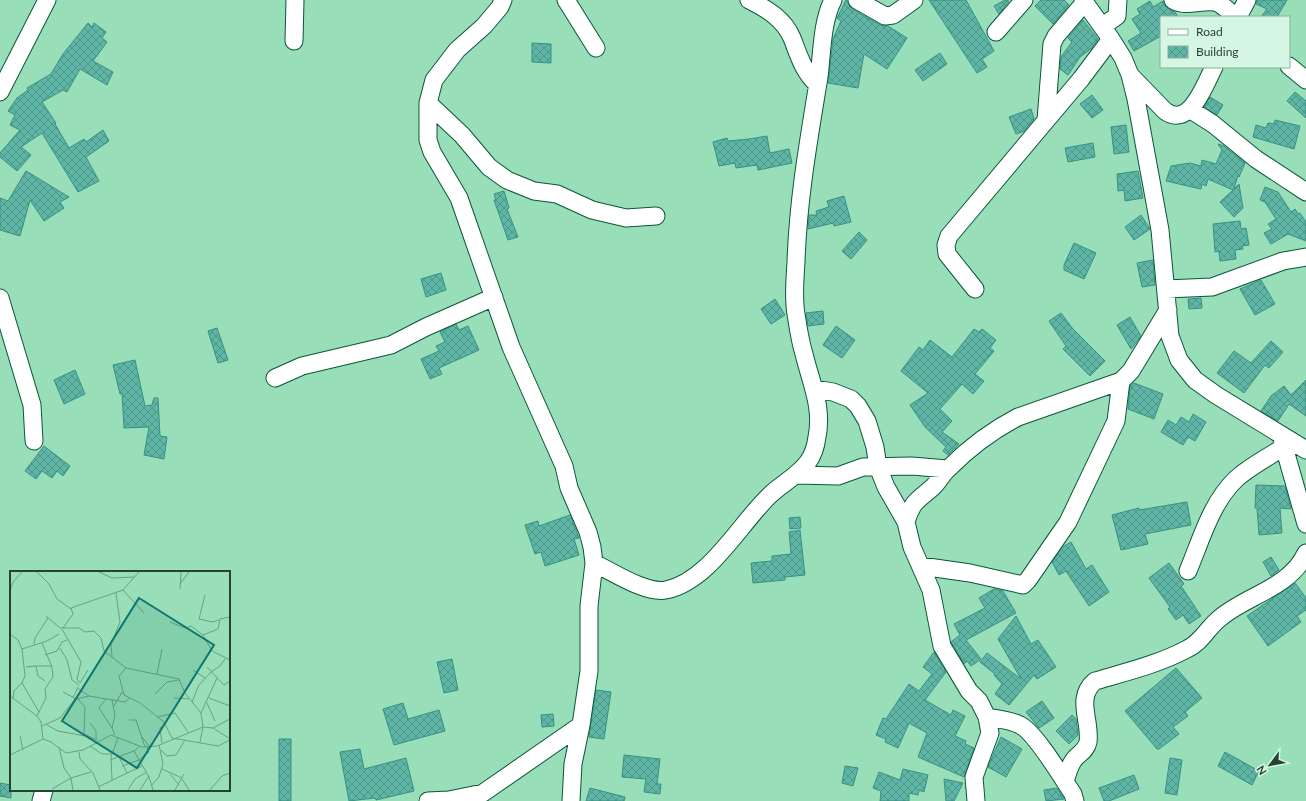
<svg xmlns="http://www.w3.org/2000/svg" width="1306" height="801" font-family="Lato,sans-serif">
<style>
.building{fill:url(#building-cross-hatch);stroke:#379182}
.lines{fill:none;stroke-linecap:round;stroke-linejoin:round}
.minor-casing{stroke:#085738;stroke-width:19}
.minor{stroke:#fff;stroke-width:17}
.inset-road{fill:none;stroke:#6aa083;stroke-width:1}
.view{fill:#0f766e;fill-opacity:0.15;stroke:#0f766e;stroke-width:2}
.inset-edge{fill:none;stroke:#264233;stroke-width:2}
</style>
<defs>
<pattern id="building-cross-hatch" width="8" height="8" patternUnits="userSpaceOnUse"><rect width="8" height="8" fill="#5fb6a6"/><path d="M0 0l8 8M0 8l8-8" fill="none" stroke="#4e9688"/></pattern>
</defs>
<rect width="100%" height="100%" fill="#98deb8"/>
<path class="building" d="M846,0L852,9L880,25L888,26L907,38L887,69L864,54L858,88L828,83L833,39L841,21L837,18Z
M929,0H966L994,51L982,59L987,67L977,73Z
M1005,0L1009,1L999,14L994,6Z
M1041,0H1064L1069,5L1053,24L1035,6Z
M1257,0H1287L1277,17H1261L1267,9L1256,4Z
M1150,1L1153,7L1163,1L1165,6L1175,12L1178,17H1161V36L1134,51L1128,41L1141,33L1132,19L1140,14L1137,9Z
M1083,20L1098,39L1092,48L1080,57L1068,75L1060,69L1061,57L1072,42L1068,38Z
M88,23L92,27L94,23L106,32L102,38L107,42L93,61L113,72L107,85L80,69L67,92L63,90L42,102L56,123L55,124L69,148L84,139L86,142L103,130L109,141L86,157L99,181L78,192L42,133L21,147L31,155L17,171L0,157V153L20,130L10,125L15,115L8,111L17,98L28,90L27,88L51,74L63,54Z
M532,43L551,44V63L532,62Z
M940,53L947,64L923,81L915,70Z
M1295,92L1306,101V118L1287,101Z
M1092,95L1103,110L1092,118L1080,104Z
M1210,97L1223,105L1217,115L1204,107Z
M1031,109L1034,119L1024,131L1016,134L1009,117Z
M1275,120L1300,126L1294,149L1253,137L1256,125L1266,128L1268,123L1274,124Z
M1126,125L1129,152L1114,154L1111,127Z
M767,136L770,153L789,149L792,163L758,170L757,165L736,168L735,163L719,166L713,142L727,138L728,141L749,139Z
M1093,143L1095,157L1068,162L1065,148Z
M1218,144L1224,146L1245,163L1239,177L1238,175L1234,189L1239,184L1243,208L1234,217L1220,202L1233,190L1208,179L1206,186L1202,184L1201,189L1166,181L1171,166L1190,163L1201,166L1202,160L1216,164L1222,150Z
M26,171L69,197L60,202L64,208L44,221L30,200L20,236L0,230V198L8,201Z
M1138,171L1143,198L1125,201L1124,190L1118,191L1117,174Z
M1265,187L1278,192L1291,212L1295,209L1298,214L1300,213L1306,222V241L1288,234L1271,244L1264,233L1272,229L1268,224L1276,219L1265,202L1260,200Z
M504,191L509,208L507,209L518,237L508,240L494,200H496L494,194Z
M844,196L851,222L834,226L833,223L808,229L809,215H817L816,211L829,207L827,201Z
M1141,215L1150,229L1134,240L1125,227Z
M1240,221L1241,229L1246,228L1249,245L1242,246L1243,249L1235,250L1236,259L1220,261L1219,251L1215,252L1213,224Z
M859,232L867,240L851,259L842,251Z
M1074,243L1096,253L1084,279L1064,270V265Z
M1153,260L1155,285L1142,287L1137,263Z
M441,273L446,290L426,297L421,279Z
M1261,280L1275,304L1255,315L1240,289Z
M1201,298L1202,308L1189,309L1188,299Z
M775,299L785,315L771,324L761,309Z
M823,311L824,324L808,326L806,313Z
M1061,313L1073,329L1105,361L1090,376L1063,349L1066,346L1049,321Z
M1130,317L1141,336L1131,349L1117,325Z
M456,324L459,330L468,326L479,350L439,368L442,374L430,379L421,359L439,351L436,346L445,342L440,332Z
M836,326L855,340L842,358L823,345Z
M217,328L228,360L218,363L208,331Z
M974,329L979,332L982,329L996,340L990,348L994,351L975,374L984,381L973,394L962,384L940,409L952,421L942,432L959,444L948,455L943,451L946,447L925,427L910,405L928,393L901,371L919,347L923,350L930,340L952,357Z
M1271,341L1283,352L1269,368L1265,365L1244,393L1217,373L1234,351L1251,363Z
M135,360L145,406L152,405L154,398H158L160,436L167,437L164,459L144,455L149,427L124,428L122,393L120,394L113,365Z
M75,370L85,394L64,404L54,380Z
M1306,380V416L1289,404L1278,421L1261,411L1271,396L1284,386L1291,395Z
M1134,383L1163,394L1154,419L1128,409L1130,386Z
M1193,414L1206,422L1195,441L1188,437L1183,445L1161,432L1168,420L1176,425L1181,417L1189,422Z
M44,446L70,466L63,476L57,471L52,478L42,471L36,479L25,471Z
M1256,485L1285,486L1291,509L1280,508L1282,533L1259,535L1257,508H1255Z
M1187,502L1191,525L1145,534L1148,544L1121,550L1112,515L1139,508V510Z
M570,515L579,538L574,539L579,555L545,566L541,552L535,554L525,525L538,521L539,526Z
M800,517L801,528L790,529L789,518Z
M800,530L805,575L785,577V580L753,583L751,563L772,561V556L791,554L789,532Z
M1071,542L1086,569L1092,565L1109,592L1089,606L1066,571L1059,575L1052,562L1064,546Z
M1271,557L1279,570L1271,576L1263,562Z
M1169,563L1184,584L1181,586L1201,616L1189,624L1183,615L1176,620L1168,609L1170,607L1149,578Z
M1295,583L1306,598V610L1297,616L1301,622L1268,646L1247,616Z
M994,589L1003,591L1016,613L966,640L981,659L971,666L967,661L964,664L951,642L960,635L954,624L985,608L979,598Z
M1016,616L1031,644L1038,640L1056,667L1037,679L1034,675L1009,705L995,694L1002,684L994,675L995,674L980,662L987,653L1021,679L998,639Z
M934,652L946,672L925,700L951,715L953,710L965,716L955,736L966,741L965,744L974,748L964,777L918,757L927,733L909,723L898,748L885,742L886,739L876,735L883,718L886,719L909,684L919,691L932,674L923,667Z
M452,659L458,690L444,693L437,662Z
M1176,668L1202,698L1185,712L1188,716L1173,727L1179,734L1159,749H1157L1125,711Z
M596,690L611,692L604,739L589,737Z
M1042,701L1054,718L1039,728L1026,712Z
M403,703L408,719L439,710L445,731L394,745L383,709Z
M553,714L554,726L542,727L541,715Z
M1072,715L1076,719L1078,735L1069,744L1056,731Z
M1001,737L1022,749L1006,777L988,767Z
M279,739H291V801H279Z
M360,749L364,769L406,758L414,791L376,800L375,798L349,801L340,752Z
M1225,752L1259,771L1252,785L1218,766Z
M624,755L660,759L657,784H661L660,794L644,792L646,779L622,777Z
M1170,758L1182,760L1177,795L1165,793Z
M845,766L858,768L853,786L842,783Z
M903,769L928,775L924,792L919,790L918,795L909,793V801H880L881,791L873,788L879,772L900,780Z
M1134,775L1139,789L1109,801H1104L1099,788Z
M944,779L963,783L954,801H946Z
M0,783L11,785V798L0,796Z
M590,788L625,797L624,801H586Z
M1057,788L1064,799L1046,801L1044,790Z"/>
<g class="lines">
<defs>
<path id="minor" d="M503,0L500,7L484,26L457,50L434,80L428,103V140L432,152L459,198L511,347L564,466L569,488L588,532L592,547L594,563L589,606V671L581,725L573,764L571,801
M566,0L596,48
M749,0C767,9 784,19 792,38C799,56 803,71 817,84
M857,0L885,16L893,15L914,0
M1083,0L1111,39L1123,58L1130,75L1136,99L1160,230L1170,336L1179,360L1195,380L1216,395L1306,450
M1173,0C1187,8 1200,0 1215,2C1223,4 1229,12 1236,17
M1238,17L1247,0
M1103,26L1117,16L1118,0
M996,32L1024,0
M294,41L295,0
M1289,66L1306,80
M1131,76L1165,111C1190,129 1205,84 1214,67
M0,92L47,0
M428,103L462,135L489,167L507,180L534,191L557,194L592,210L626,218L656,216
M1191,110L1213,124L1256,159L1306,192
M1046,120L1052,44L1056,36L1085,2
M975,289L947,254L946,245L949,236L1081,79L1111,39
M1166,289L1212,287L1283,261L1306,257
M0,298L32,405L34,441
M275,378L302,366L391,345L426,327L494,297
M815,389L833,392L851,399L858,406L867,421L875,447L878,467L886,487L906,522L912,547L931,590L942,646L969,691L979,701L987,717L990,733L974,777L976,801
M1281,436L1306,524
M796,475L838,476L863,467L912,466L947,469
M906,522C913,500 917,501 933,487C939,481 943,473 949,468C969,448 993,430 1018,417L1121,381L1131,371L1168,310
M594,563C613,572 646,594 666,590C709,581 739,525 769,496C781,484 798,476 808,462C813,455 816,445 817,437C823,407 811,383 804,354C800,341 798,327 796,314C793,297 795,279 796,262C798,199 809,138 819,77C822,53 822,21 833,0
M921,566L970,573L1023,585L1028,580L1068,522L1107,440L1116,421L1121,381
M1188,571C1201,540 1211,503 1236,479C1250,466 1269,457 1285,446
M987,717C998,719 1010,720 1020,725C1035,732 1063,779 1073,794L1075,801
M1065,782C1067,775 1069,767 1073,761C1077,754 1086,752 1088,742C1091,720 1075,698 1095,681C1126,672 1159,664 1187,649C1201,643 1208,627 1220,618C1247,595 1290,588 1306,553
M41,801L44,790
M428,801L449,800L483,793L581,725"/>
</defs>
<use href="#minor" class="minor-casing"/>
<use href="#minor" class="minor"/>
</g>
<g transform="translate(10 571)">
<rect width="220" height="220" fill="#98deb8"/>
<path class="inset-road" d="M27,1L39,13L47,28L61,38M89,1L102,7L125,6M170,13L179,1M170,18L171,1M113,19L134,42M0,20L3,11L12,1M195,24L189,48L202,51L209,49M36,45L50,57H69L75,61L84,60L91,67L94,80L116,97L169,108L175,122L191,142L193,156M160,51L175,57L181,55L193,64L208,58L210,48L220,46M53,57L63,43L61,37L113,19L129,1M52,58L71,91L67,108L70,112M0,63L8,69L12,78M193,64L202,80L220,89M24,73L25,67L38,47M50,77L57,89L62,109L69,114M35,84L47,80L52,71L57,69M102,86L101,73L110,51L106,22M26,95H42M16,96L26,95L28,105L35,110M197,96L214,114L220,110M116,97L109,105L114,124L130,132L154,151L162,167L208,175L220,169M183,99L195,107M201,101L210,95L215,88M147,103L152,78M12,112L29,141M70,112L78,99M67,117L79,125L115,131L119,128M53,121L66,128L79,125M145,123L157,111L169,109M0,125L27,145L31,151L33,168L41,171L56,182L73,179L101,164L132,176L147,175L193,156L203,157L220,168M63,127L68,116M164,127L179,128M199,127L220,135M3,128L4,120L12,112L15,105L12,78L37,70L49,63M68,128L75,136L74,163L87,169M96,128L89,137L102,157M102,129L105,144L102,157L105,164M182,131L189,114L201,101M197,132L205,150M104,135L112,121M191,142L207,107M27,145L36,127L35,118L43,106L42,96L32,72M148,146L165,142L178,161M119,149H126L135,176M80,152L86,160V169M37,154L48,160L75,165M32,155L50,147L65,128M203,157L220,148M10,165L13,179M132,166L140,176M190,171L193,156M152,172L150,157L155,154M80,175L92,183H102M49,176L54,197L61,207L81,201M129,176L124,180L139,206L143,219M151,179L157,185L166,184L175,169M69,181L70,188L83,202L90,219M0,184L33,168M109,186L117,202M100,189L124,180M129,189L139,181L137,176M112,195L129,189M152,198L172,207M160,203L169,214M172,208L179,219M102,209L101,186L108,167M141,215L149,206L153,193L149,174M88,216L132,195M42,218L61,207L63,219M118,219L125,208L137,201M130,219L139,205M165,219L174,203M200,219L212,205L220,202"/>
<path class="view" d="M129,27L204,74L127,197L52,150Z"/>
<rect width="220" height="220" class="inset-edge"/>
</g>
<rect x="1160" y="16" width="130" height="52" fill="#d4f6e2" stroke="#8eae9c"/>
<rect x="1168" y="29" width="20" height="6" fill="#ffffff" stroke="#8eae9c"/>
<text x="1196" y="36" font-size="12" fill="#264233">Road</text>
<rect x="1168" y="46" width="20" height="12" fill="url(#building-cross-hatch)" stroke="#8eae9c"/>
<text x="1196" y="56" font-size="12" fill="#264233">Building</text>
<g transform="translate(1270 765) rotate(238)" stroke="#d4f6e2" stroke-width="3" paint-order="stroke">
<path d="M0-3L7 15L0 10L-7 15Z" fill="#264233"/>
<text y="-6" font-size="11" font-weight="bold" text-anchor="middle" fill="#264233">N</text>
</g>
</svg>
